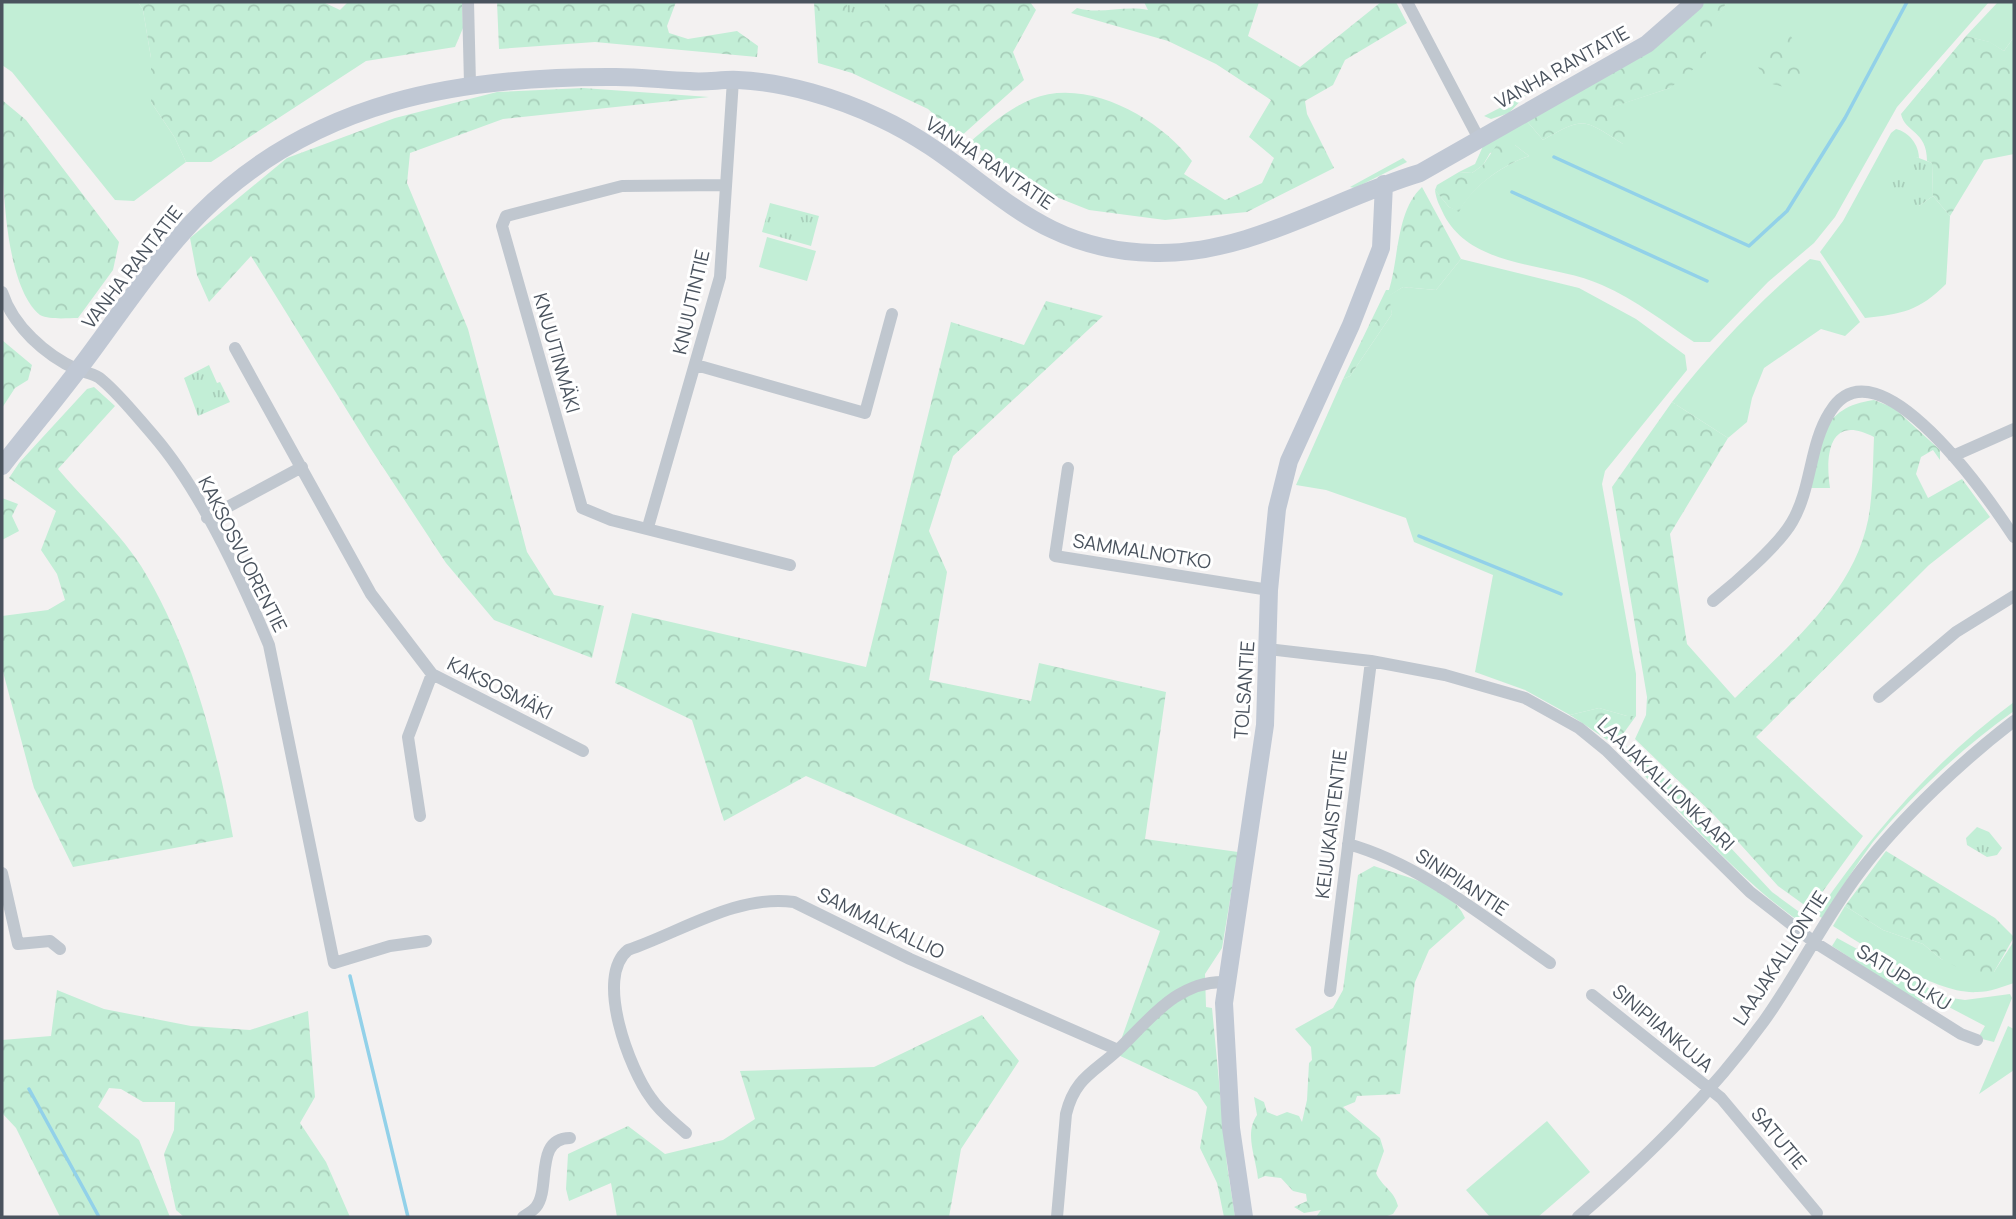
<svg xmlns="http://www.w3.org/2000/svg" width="2016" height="1219" font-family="Manrope,sans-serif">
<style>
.grass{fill:#c2eed6}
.forest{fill:url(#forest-crowns)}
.park{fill:url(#park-tufts)}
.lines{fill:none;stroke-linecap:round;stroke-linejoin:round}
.stream{stroke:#92d1e9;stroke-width:3.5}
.street{stroke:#c0c7cf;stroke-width:12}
.secondary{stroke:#c0c8d4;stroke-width:18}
.labels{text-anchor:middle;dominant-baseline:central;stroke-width:6;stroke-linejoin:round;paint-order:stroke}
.street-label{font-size:19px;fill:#4a535e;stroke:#fff}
</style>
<defs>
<pattern id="forest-crowns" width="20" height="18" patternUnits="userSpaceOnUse" patternTransform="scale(1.75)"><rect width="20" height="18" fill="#c2eed6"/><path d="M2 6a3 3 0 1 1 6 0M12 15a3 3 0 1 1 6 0" fill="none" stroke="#a8ceba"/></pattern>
<pattern id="park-tufts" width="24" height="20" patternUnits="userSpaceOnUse" patternTransform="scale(1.75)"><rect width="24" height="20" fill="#c2eed6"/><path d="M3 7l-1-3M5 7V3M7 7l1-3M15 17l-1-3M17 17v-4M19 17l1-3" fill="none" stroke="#a8ceba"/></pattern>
</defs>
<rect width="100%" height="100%" fill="#f3f1f1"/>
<path class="grass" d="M2,2H138L143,10L151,58V102L175,138L186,162L134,201L115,200L12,72L2,65Z
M1727,2H1989L1897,107L1835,217L1814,243L1768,282L1710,342H1694C1665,323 1635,299 1602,285C1552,262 1473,270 1444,215C1440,206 1436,200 1435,190L1449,207L1459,211C1473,186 1501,166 1529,156L1515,145L1490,153L1483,165L1472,173L1459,172L1475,164L1484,144L1526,120L1543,140C1585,116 1583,119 1623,144L1609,108L1670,88Z
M1998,2H2014V37L2004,51L1989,42L1966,36Z
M1527,94L1509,113L1491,119L1484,116Z
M1896,129C1909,132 1919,145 1919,158L1911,156L1919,206L1933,196L1950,216L1946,284C1919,311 1902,314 1865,318L1820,252L1843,221L1891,133Z
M1403,158L1407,162L1355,188L1350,187Z
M767,237L816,251L807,281L759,267Z
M1461,259L1579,288L1636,319L1685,355L1687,370L1605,471L1602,484L1636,674V716H1627L1599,708L1570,715L1525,690L1475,672L1493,575L1414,542L1406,518L1326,490L1296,485L1343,379L1350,376L1392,314L1388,296L1403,287L1436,290Z
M1810,259L1820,261L1860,322L1845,336L1821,329L1764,368L1752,398L1747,422L1728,438L1672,402C1714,349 1758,302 1810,259Z
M2014,702V711C1963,747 1913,794 1873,842C1855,866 1839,893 1822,918L1819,916L1818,912C1873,832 1935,760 2014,702Z
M1626,746L1672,785L1772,892L1802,914L1805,919L1803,924C1733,876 1682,810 1621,753Z
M1845,906L1883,930L1923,944L1941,959L1994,972L2014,941V983C2002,987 1990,992 1977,992C1937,995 1866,947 1833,926Z
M1837,938L1945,997L1965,1000L2010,994L2012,998L1994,1042L1978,1038L1985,1026L1926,995L1921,1004L1832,946Z
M2008,1026L2014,1029V1070L1979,1094Z
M1547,1121L1590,1172L1538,1217H1490L1466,1190Z"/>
<path class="forest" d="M138,2H323L340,10L348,2H462L463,28L455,47L366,61L211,162H186L175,138L151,102V58L143,10Z
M497,2H676L667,26L669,33L688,39L737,31L758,46L757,57L595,42L499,49Z
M814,2H1030L1036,10L1013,52L1024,80L959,138L928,109L852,73L818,63Z
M1144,2H1259L1248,36L1300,67L1381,2H1396L1407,23L1345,60L1333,85L1305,101L1307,114L1334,168L1247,212L1165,220L1089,210L1036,189L970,142C989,126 1008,109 1032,99C1087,77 1159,118 1192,161L1184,174L1225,200L1262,183L1274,158L1249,137L1271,100L1216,64L1168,41L1071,13L1077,8C1101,15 1123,5 1148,10Z
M1705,2H1727L1706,36V59L1670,88L1610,108L1630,120L1632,136L1623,144C1583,119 1585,116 1543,140L1526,120L1693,15Z
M1787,30L1797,46L1802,72L1792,89L1768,83L1758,67C1763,47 1766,35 1787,30Z
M1966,36L1990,42L2004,51L2014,37V154L1984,160L1950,216L1933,196L1932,163L1927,161C1927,130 1905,133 1901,114Z
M583,88L709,97L503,119L410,153L407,183L468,329L527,552L554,595L604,606L592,658L494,620L446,563L371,449L251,256L209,302L197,275L190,238L287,158L395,118L497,92Z
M2,100L26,120L119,242L113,270L78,318C67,318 50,320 40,315C0,282 2,156 2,100Z
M1498,143L1515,145L1529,156C1501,166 1473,186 1459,212L1449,207L1435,190L1437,185L1459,172L1472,173L1483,165Z
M1422,187L1461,259L1436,290L1403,287L1389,296L1392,314L1350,376L1343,379L1386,290H1389C1399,258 1396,211 1422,187Z
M1046,301L1103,316L953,456L929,531L947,572L929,680L1031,701L1039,663L1166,692L1145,839L1238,852L1222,948L1205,974L1206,1007L1212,1008L1227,1165L1235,1217H1224L1217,1183L1200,1148L1207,1107L1197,1092L1116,1054L1160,931L806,776L724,821L692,720L615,683L632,613L866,667L951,322L1024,345Z
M2,340L32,365L28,380L15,388L2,408Z
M94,387L115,406L58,469C84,500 120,533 141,566C191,647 216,744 233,837L73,867L34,788L2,668V616L48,610L65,600L57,574L41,550L56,511L9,478L19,463L87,389Z
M1874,400L1894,408L1940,450V460L1933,450L1921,457L1916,474L1928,498L1962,479L1990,517L1929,565L1756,737L1863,836L1810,909L1778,886L1714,815L1635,739L1646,715L1647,697L1612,487L1672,402L1728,438L1670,534L1687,644L1735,698C1790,644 1860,589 1870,508C1873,484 1873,460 1874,437C1829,413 1825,455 1830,488H1807C1820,443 1820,407 1874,400Z
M2,498L18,504L12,516L19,531L2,540Z
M1599,708L1627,716H1636L1615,745L1570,715Z
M1886,851L1995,918L2014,937L1994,972L1975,976L1941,959L1923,944L1883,930L1845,906Z
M1374,866C1404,877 1451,885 1465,918L1429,950L1415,982L1400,1094L1357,1096L1355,1102L1343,1107L1380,1138L1384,1151L1376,1173C1382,1187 1394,1190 1398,1206L1393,1214L1384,1217H1316L1321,1210L1304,1213L1294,1207L1307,1201L1306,1194L1293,1191L1281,1178L1265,1176L1258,1179C1256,1157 1244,1134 1257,1115L1254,1097L1264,1102L1267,1112L1277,1116L1287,1112L1299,1116L1302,1122L1307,1100L1309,1063L1312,1060L1311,1047L1295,1029L1333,1008L1343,990L1358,875Z
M57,990L104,1009L191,1026L250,1030L308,1011L315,1097L300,1123L326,1162L350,1217H184L176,1210L164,1154L174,1130L175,1102H143L121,1089L109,1088L98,1107L139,1140L170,1217H60L16,1128L2,1113V1040L51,1036Z
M982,1015L1019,1061L961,1149L949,1217H617L611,1183L569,1201L566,1189L568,1154L628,1126L665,1154L723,1140L755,1119L740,1071L874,1067Z"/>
<path class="park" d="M847,2H885V16L846,26Z
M1911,155L1932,163L1933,196L1919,206L1894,198L1890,173Z
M770,203L819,216L811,246L762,232Z
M209,365L217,383L220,382L230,402L198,416L184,378Z
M1977,827L1989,832L2002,848L1997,855L1987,857L1967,845L1966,838Z"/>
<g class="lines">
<path class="stream" d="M1554,157L1749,246L1787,211L1845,118L1907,2
M1512,192L1707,281
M1419,536L1561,594
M350,976L408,1217
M29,1089L99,1217"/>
<path class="street" d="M468,2L470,84
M1407,2L1478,137
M725,185L622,186L506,216L502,226L582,508L611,520L790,565
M2,292C13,326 45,355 78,370C86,373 96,374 102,380C121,396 137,417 153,435C199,488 242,580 269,645L334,963L390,946L426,941
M235,348L371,594L432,674L583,751
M696,365L865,413L892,314
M1953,456L2014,429
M1068,468L1055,556L1269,590
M207,518L302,467
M648,527L720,277L733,80
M1713,601C1734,584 1779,545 1792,522C1812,488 1809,445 1830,412C1877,334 1991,502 2014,537
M1268,649L1371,661L1445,675L1525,698L1579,728L1606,750L1750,892L1814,942L1961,1034L1977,1040
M1879,697L1956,632L2014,596
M420,816L408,737L432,674
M1348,844C1423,865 1487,920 1550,963
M2,873L18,944L50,941L60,949
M1330,991L1371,661
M1592,995L1721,1098L1817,1213
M686,1133C674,1122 660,1112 651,1098C630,1070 594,977 628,950C681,932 737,894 794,902L910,959L1118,1050
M523,1217C527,1214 533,1211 536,1207C551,1189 534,1138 570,1138
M1057,1217L1066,1114C1075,1077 1095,1072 1119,1049C1150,1019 1178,980 1226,982
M1578,1217C1647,1157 1710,1095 1764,1021C1799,972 1825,917 1862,869C1901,818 1963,760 2014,721"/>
<path class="secondary" d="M2,466C34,425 68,385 98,343C130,299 161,254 200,214C313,100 461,76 616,77C640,77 664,80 689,81C706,83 722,79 738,80C785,82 838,98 880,118C984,166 1024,251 1155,253C1250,255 1332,199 1420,173L1647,44L1695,2
M1244,1217L1231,1128L1224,1003L1265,725L1269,590L1277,509L1289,461L1351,325L1381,248L1384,184"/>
</g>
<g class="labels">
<g class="street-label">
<text transform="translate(1562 67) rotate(-29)">VANHA RANTATIE</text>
<text transform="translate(990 163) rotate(34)">VANHA RANTATIE</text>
<text transform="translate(132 267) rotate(-52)">VANHA RANTATIE</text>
<text transform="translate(691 302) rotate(-77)">KNUUTINTIE</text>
<text transform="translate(557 353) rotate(74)">KNUUTINMÄKI</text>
<text transform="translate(1142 551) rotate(9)">SAMMALNOTKO</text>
<text transform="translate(243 554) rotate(63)">KAKSOSVUORENTIE</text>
<text transform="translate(500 688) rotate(27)">KAKSOSMÄKI</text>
<text transform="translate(1244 690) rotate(-86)">TOLSANTIE</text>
<text transform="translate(1666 784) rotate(44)">LAAJAKALLIONKAARI</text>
<text transform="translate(1331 824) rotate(-83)">KEIJUKAISTENTIE</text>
<text transform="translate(1462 882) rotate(33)">SINIPIIANTIE</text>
<text transform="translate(881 923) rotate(26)">SAMMALKALLIO</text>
<text transform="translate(1780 958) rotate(-57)">LAAJAKALLIONTIE</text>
<text transform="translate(1904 977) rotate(32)">SATUPOLKU</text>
<text transform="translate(1663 1028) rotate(40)">SINIPIIANKUJA</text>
<text transform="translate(1779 1138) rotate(50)">SATUTIE</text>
</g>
</g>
<rect width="2016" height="1219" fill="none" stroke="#4a535e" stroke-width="7"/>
</svg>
